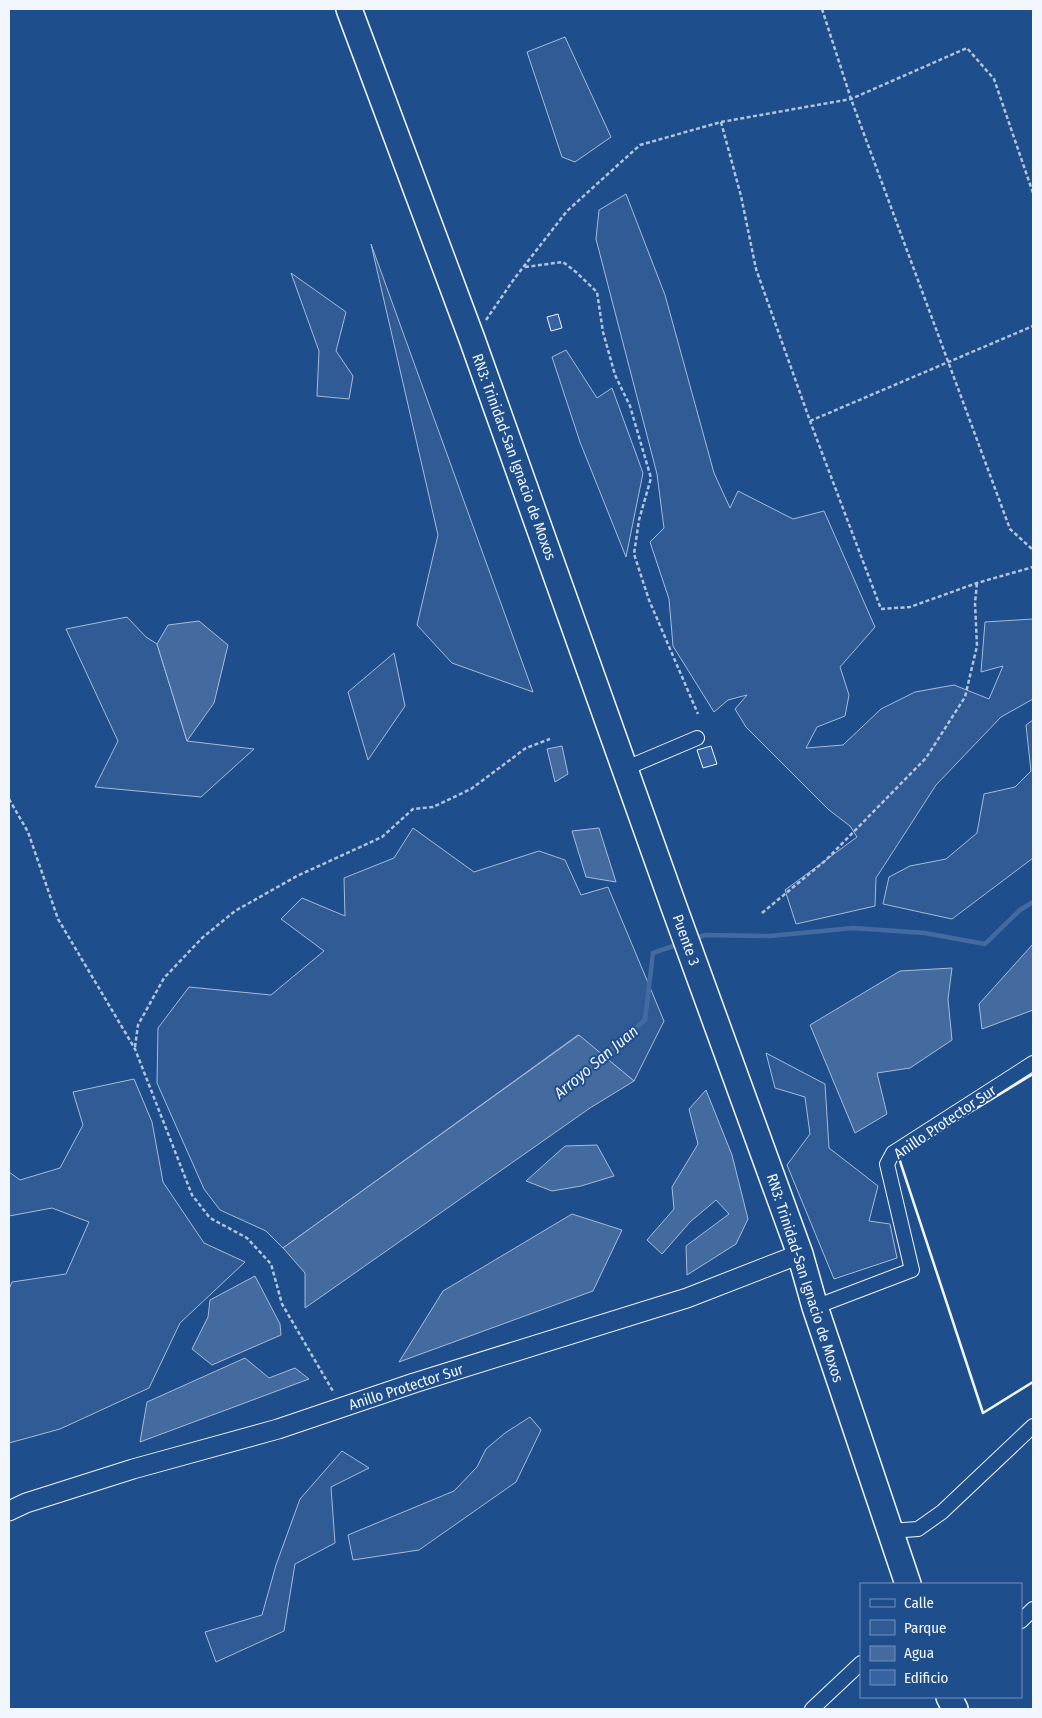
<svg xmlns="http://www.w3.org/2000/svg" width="1042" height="1718" font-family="'Fira Sans Condensed',sans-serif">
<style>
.green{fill:#305b95;stroke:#a8bbd7}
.water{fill:#446ba0;stroke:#a8bbd7}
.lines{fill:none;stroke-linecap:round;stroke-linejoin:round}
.stream{stroke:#446ba0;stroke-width:4.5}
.building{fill:#3563a3;stroke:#f2f6ff}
.street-casing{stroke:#f2f6ff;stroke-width:16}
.secondary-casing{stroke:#f2f6ff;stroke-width:21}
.highway-casing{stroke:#f2f6ff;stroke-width:28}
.path{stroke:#b3c4dc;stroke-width:2.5;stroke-dasharray:4 2.5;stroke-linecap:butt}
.street{stroke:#1f4e8c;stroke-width:14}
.secondary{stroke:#1f4e8c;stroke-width:19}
.highway{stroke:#1f4e8c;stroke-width:25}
.wall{stroke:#f2f6ff;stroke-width:2.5}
.labels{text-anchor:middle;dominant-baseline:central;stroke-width:4;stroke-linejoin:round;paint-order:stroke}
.street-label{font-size:15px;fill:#f2f6ff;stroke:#1f4e8c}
.water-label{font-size:16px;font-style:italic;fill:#f2f6ff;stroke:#1f4e8c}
</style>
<rect width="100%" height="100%" fill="#1f4e8c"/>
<path class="green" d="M565,37L611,137L575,162L562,157L527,52Z
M626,194L665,295L714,473L730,508L738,491L793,519L824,511L875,627L840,667L849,695L845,716L817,727L806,748L843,745L881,709L915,692L954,685L989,699L1003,666L981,672L985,622L1033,619V699L1001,717L936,785L876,878L875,906L796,924L785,890L857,837L850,826L829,810L746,727L735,709L747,695L728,700L714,712L673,646L669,599L650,542L664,528L657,474L596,239L599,210Z
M371,244L533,692L452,663L417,625L438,535Z
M291,273L346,312L336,351L353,376L349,399L317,396L319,351Z
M566,350L597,398L612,388L643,473L626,557L580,442L552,357Z
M127,617L146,637L157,644L187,741L254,749L201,797L95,787L118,741L66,629Z
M394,653L405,706L368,760L348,692Z
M1033,720V858L952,919L883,904L889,877L910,866L946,859L977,833L984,794L1015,787L1031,771L1026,725Z
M413,828L474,872L539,851L565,860L581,895L608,887L664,1021L634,1081L578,1035L283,1248L266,1231L220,1210L204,1189L157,1083L158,1028L189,987L271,995L324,951L281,919L302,898L345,916L344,878L394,858Z
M766,1053L825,1084L829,1148L878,1186L869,1221L890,1224L897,1258L834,1279L787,1165L810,1134L805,1097L775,1088Z
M134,1079L152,1122L163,1182L204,1243L245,1262L180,1323L149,1388L60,1429L9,1443V1289L12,1282L66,1274L89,1222L52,1208L9,1216V1172L20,1180L60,1168L83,1125L73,1092Z
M530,1417L541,1430L516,1482L419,1550L353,1560L348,1535L454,1491L477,1467L486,1449L505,1433Z
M342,1451L369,1468L331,1487L335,1543L295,1564L284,1631L216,1662L205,1632L262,1615L276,1565L300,1499Z"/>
<path class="water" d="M199,621L228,645L214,703L187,741L157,644L168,625Z
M562,746L568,774L555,782L547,749Z
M599,828L616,882L586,877L572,831Z
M1033,944V1010L982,1029L979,1004Z
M952,968L948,999L952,1040L910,1068L877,1073L887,1114L855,1133L810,1025L900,971Z
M579,1035L634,1081L590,1108L305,1308V1273L283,1248Z
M706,1090L732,1155L748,1219L736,1244L687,1275L686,1246L729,1214L716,1200L690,1222L662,1254L647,1240L674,1209L672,1187L698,1144L689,1109Z
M597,1145L614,1176L581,1186L552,1191L526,1181L565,1146Z
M572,1214L622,1230L593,1291L399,1362L443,1291Z
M255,1276L280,1324L281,1335L212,1365L192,1349L208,1317L210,1300Z
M245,1358L269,1378L295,1368L309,1379L140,1442L147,1402Z"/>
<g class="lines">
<path class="stream" d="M693,939L705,935L770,936L853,928L925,933L985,944L1020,910L1033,902
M600,1059L645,1020L653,953L679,944"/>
</g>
<path class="building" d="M558,314L562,328L551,331L547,317Z
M711,746L717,764L703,768L697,750Z"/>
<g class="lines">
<defs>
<path id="street" d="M624,769L697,738
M815,1307L912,1270L887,1164L893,1153L1033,1063
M889,1531L918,1529L942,1512L1033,1426
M1021,1621L1033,1609
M812,1709L861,1663"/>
<path id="secondary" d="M9,1511L26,1503L133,1469L278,1429L414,1383L687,1298L800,1254"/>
<path id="highway" d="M349,9L472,339L674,907L800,1254L815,1307L908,1584
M949,1697L955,1709"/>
</defs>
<use href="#street" class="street-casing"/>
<use href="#secondary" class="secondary-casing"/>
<use href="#highway" class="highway-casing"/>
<path class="path" d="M822,9L851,99L1010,529L1033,550
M721,122L741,196L756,269L810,421L881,609L910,607L977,583L1033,567
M525,267L563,262L576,272L597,292L603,332L615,375L630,406L651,478L639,520L634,554L649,600L698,714
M486,320L514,279L567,211L640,145L721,122L851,99L967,48L994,79L1033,193
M810,421L1033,326
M9,799L28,832L58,919L135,1049L192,1195L210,1218L247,1238L271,1264L282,1304L334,1393
M762,913L826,860L926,758L965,697L977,646L975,603L977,583
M135,1047L138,1025L164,978L202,938L235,911L297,876L382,837L413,809L433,807L471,789L526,748L550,739"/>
<use href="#street" class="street"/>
<use href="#secondary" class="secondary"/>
<use href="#highway" class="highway"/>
<path class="wall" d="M954,1122L1033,1074
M900,1154L898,1155L983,1413L1033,1382"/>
</g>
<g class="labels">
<g class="street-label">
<text transform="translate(514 457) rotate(70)">RN3: Trinidad-San Ignacio de Moxos</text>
<text transform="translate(686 940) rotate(70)">Puente 3</text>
<text transform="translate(945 1122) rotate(-34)">Anillo Protector Sur</text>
<text transform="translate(805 1278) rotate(72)">RN3: Trinidad-San Ignacio de Moxos</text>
<text transform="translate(406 1387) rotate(-18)">Anillo Protector Sur</text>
</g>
<g class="water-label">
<text transform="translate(596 1062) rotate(-40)">Arroyo San Juan</text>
</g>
</g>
<rect width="1042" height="1718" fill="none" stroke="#f2f6ff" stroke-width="20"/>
<rect x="860" y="1583" width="162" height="115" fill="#1f4e8c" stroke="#7391ba"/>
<rect x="870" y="1599" width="25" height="8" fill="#1f4e8c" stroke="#7391ba"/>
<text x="904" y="1608" font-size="15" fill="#f2f6ff">Calle</text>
<rect x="870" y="1620" width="25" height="15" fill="#305b95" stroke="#7391ba"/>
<text x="904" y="1633" font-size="15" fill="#f2f6ff">Parque</text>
<rect x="870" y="1646" width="25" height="15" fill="#446ba0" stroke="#7391ba"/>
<text x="904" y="1658" font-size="15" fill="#f2f6ff">Agua</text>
<rect x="870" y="1670" width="25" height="15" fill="#3563a3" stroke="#7391ba"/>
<text x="904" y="1683" font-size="15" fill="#f2f6ff">Edificio</text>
</svg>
